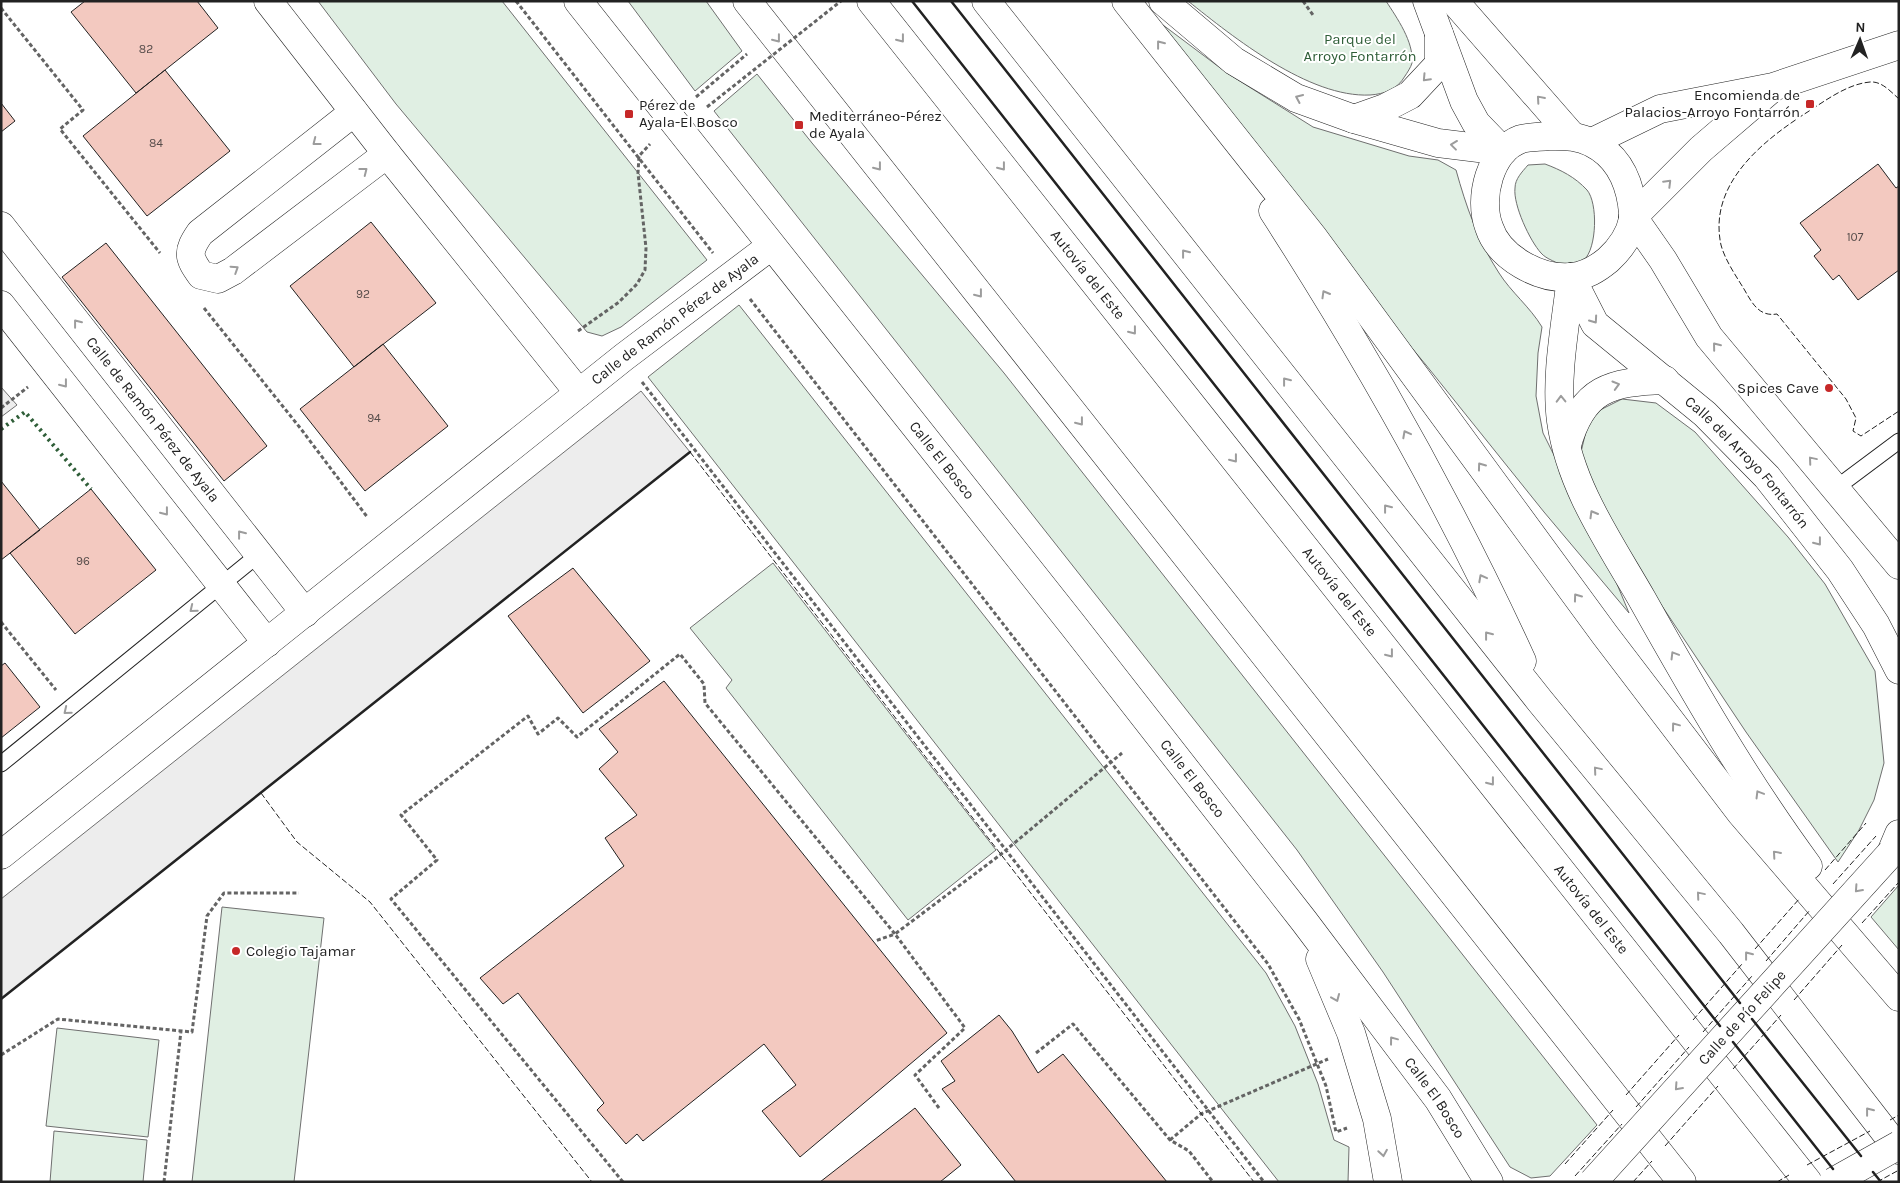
<svg xmlns="http://www.w3.org/2000/svg" width="1900" height="1183" font-family="Karla,sans-serif">
<style>
.green{fill:#e0efe3;stroke:#6f6f6f}
.parking{fill:#ededed;stroke:#6f6f6f}
.building{fill:#f3c9c0;stroke:#222}
.lines{fill:none;stroke-linecap:round;stroke-linejoin:round}
.service-casing{stroke:#222;stroke-width:17}
.minor-casing{stroke:#222;stroke-width:29}
.tertiary-casing{stroke:#222;stroke-width:29}
.motorway-casing{stroke:#222;stroke-width:29}
.path{stroke:#646464;stroke-width:3;stroke-dasharray:4 2.5;stroke-linecap:butt}
.service{stroke:#fff;stroke-width:15}
.minor{stroke:#fff;stroke-width:28}
.tertiary{stroke:#fff;stroke-width:28}
.motorway{stroke:#fff;stroke-width:28}
.tertiary-bridge-casing{stroke:#222;stroke-width:29;stroke-linecap:butt}
.path-bridge{stroke:#646464;stroke-width:3;stroke-dasharray:4 2.5;stroke-linecap:butt}
.tertiary-bridge{stroke:#fff;stroke-width:28}
.hedge{stroke:#2f5e38;stroke-width:4;stroke-dasharray:2.5 4;stroke-linecap:butt}
.fence{stroke:#222;stroke-width:1;stroke-dasharray:6 2.5;stroke-linecap:butt}
.wall{stroke:#222;stroke-width:2.5}
.oneway{stroke:#9c9c9c}
.poi-dot{fill:#c62828;stroke:#fff;stroke-width:2}
.labels{text-anchor:middle;dominant-baseline:central;stroke-width:4;stroke-linejoin:round;paint-order:stroke}
.number-label{font-size:12px;fill:#564c4a}
.park-label{font-size:15px;fill:#2f5e38;stroke:#fff}
.poi-label{font-size:15px;fill:#222;stroke:#fff;text-anchor:start}
.street-label{font-size:15px;fill:#222;stroke:#fff}
</style>
<rect width="100%" height="100%" fill="#fff"/>
<path class="green" d="M318,1H502L707,260L621,327L602,336L587,332L396,104Z
M628,1H706L742,51L695,91Z
M1188,1H1386C1397,18 1414,42 1412,63C1411,67 1407,73 1405,76C1397,90 1384,94 1370,95C1309,98 1233,37 1188,1Z
M1163,25L1227,73L1313,127L1409,156L1438,160L1456,170C1466,206 1478,241 1499,273C1511,292 1530,307 1542,327L1538,353L1536,396L1543,433L1612,572L1629,613L1544,512L1426,365L1347,270Z
M757,74L812,143L1004,373L1597,1125L1550,1176L1531,1178L1510,1167L1383,972L1297,850L714,111Z
M1545,164C1561,170 1575,177 1587,190C1598,203 1597,248 1584,260C1580,264 1571,264 1565,266C1558,263 1546,259 1541,253C1530,241 1513,205 1515,188C1515,179 1522,172 1528,165Z
M739,305L1266,973L1295,1026L1318,1084L1334,1140L1349,1147L1348,1182H1279L648,377Z
M1622,399L1656,403L1695,432L1788,537L1825,584L1875,671L1884,763L1874,800L1859,830L1838,862L1746,732L1600,513L1581,452L1587,427L1598,411Z
M773,563L996,850L908,920L726,688L732,680L690,628Z
M1899,885V950L1871,917Z
M222,907L324,918L294,1182H192Z
M57,1028L159,1040L148,1137L46,1126Z
M54,1131L147,1140L143,1182H50Z"/>
<path class="parking" d="M1,387L17,405L1,417Z
M641,391L690,452L1,999V899Z"/>
<path class="building" d="M85,1H197L218,28L136,93L71,12Z
M165,70L230,151L147,216L83,136Z
M1,103L15,121L1,132Z
M1878,164L1896,188L1899,186V270L1858,300L1839,275L1833,280L1814,256L1821,250L1800,223Z
M371,222L436,303L354,367L290,286Z
M106,243L267,446L224,481L62,277Z
M383,344L448,426L365,491L300,409Z
M1,481L40,530L1,560Z
M91,489L156,570L75,634L10,553Z
M573,568L650,661L583,713L508,616Z
M5,663L40,707L1,738V666Z
M664,681L947,1033L800,1157L762,1111L796,1085L764,1044L643,1141L637,1134L626,1144L597,1110L604,1103L518,993L503,1004L480,978L624,866L605,838L637,815L599,769L618,752L599,729Z
M999,1015L1012,1031L1038,1073L1063,1054L1167,1182H1016L942,1089L955,1081L941,1061Z
M915,1108L961,1165L940,1182H820Z"/>
<g class="lines">
<defs>
<path id="service" d="M1836,488L1899,441
M1,764L258,555"/>
<g id="minor">
<path d="M268,1L387,154L579,393"/>
<path id="s1" d="M578,1L1072,624L1304,921L1438,1099L1489,1182"/>
<path d="M354,112L200,233C187,252 188,257 201,275L218,279L233,271L387,154"/>
<path id="s2" d="M1,226L305,613"/>
<path d="M1,305L267,643"/>
<path id="s3" d="M1,855L624,357L771,246"/>
<path d="M1320,959L1351,1033L1377,1119L1388,1182"/>
</g>
<g id="tertiary">
<path d="M1427,1L1464,101L1476,123L1503,151"/>
<path d="M1454,1L1572,136"/>
<path d="M1548,136C1563,136 1578,135 1592,143C1616,155 1628,178 1632,204C1632,208 1634,214 1633,219C1630,235 1620,249 1608,260C1597,269 1586,276 1571,277C1540,280 1499,258 1489,227C1478,198 1490,150 1521,139C1529,137 1540,137 1548,136Z"/>
<path d="M1592,142L1660,109L1773,87L1899,45"/>
<path d="M1633,217L1663,260L1709,337L1899,565"/>
<path d="M1633,217L1701,149L1771,89"/>
<path id="s4" d="M1571,277L1595,324L1705,414L1767,477L1840,570L1876,625L1899,670"/>
<path d="M1891,853L1899,834"/>
</g>
<g id="motorway">
<path d="M747,1L1682,1182"/>
<path id="s5" d="M871,1L1808,1182"/>
<path d="M986,1L1540,701L1731,933L1899,1150"/>
<path d="M1126,1L1314,238L1605,635L1740,812L1899,997"/>
<path d="M1163,1L1234,61L1296,98L1354,119L1438,143L1503,151"/>
<path d="M1354,119L1385,108L1410,95L1439,64V34"/>
<path d="M1273,211C1366,355 1451,506 1522,661"/>
<path d="M1571,277C1566,322 1555,376 1561,421C1570,487 1610,543 1642,599C1693,690 1746,782 1808,866"/>
<path d="M1567,445C1583,388 1610,382 1665,380"/>
</g>
</defs>
<use href="#service" class="service-casing"/>
<use href="#minor" class="minor-casing"/>
<use href="#tertiary" class="tertiary-casing"/>
<use href="#motorway" class="motorway-casing"/>
<path class="path" d="M516,1L713,253
M1303,1L1313,15
M1,8L83,110L60,129L160,253
M696,97L747,54
M750,299L1268,964L1299,1019L1326,1086L1336,1132L1347,1128
M204,308L301,429L368,518
M578,331L619,302L637,284L645,270L646,248L638,173L639,156L650,144
M642,382L1264,1182
M1,408L28,387
M1,622L56,690
M1036,1053L1073,1024L1170,1140L1189,1151L1213,1182
M1,1055L58,1019L192,1032L207,916L224,893H299
M939,1108L915,1075L965,1028L895,934L1000,855L1122,753
M1170,1140L1201,1114L1328,1059
M164,1182L181,1031
M623,1182L391,899L437,860L401,815L528,716L538,734L558,718L577,737L680,654L704,684L705,703L895,934L875,941"/>
<use href="#service" class="service"/>
<use href="#minor" class="minor"/>
<use href="#tertiary" class="tertiary"/>
<use href="#motorway" class="motorway"/>
<defs>
<g id="tertiary-bridge">
<path id="s6" d="M1593,1182L1891,853"/>
<path d="M1833,1182L1899,1145"/>
</g>
</defs>
<use href="#tertiary-bridge" class="tertiary-bridge-casing"/>
<path class="path-bridge" d="M707,107L841,1"/>
<use href="#tertiary-bridge" class="tertiary-bridge"/>
<path class="hedge" d="M1,429L25,412L91,489"/>
<path class="fence" d="M1899,99C1891,92 1882,81 1870,82C1847,84 1825,101 1806,113C1761,142 1708,185 1721,245C1725,260 1736,276 1744,289C1752,303 1759,317 1777,314L1846,399L1856,418L1853,431L1861,436L1899,411
M690,452L1254,1182
M261,793L297,842L370,902L592,1182
M1825,870L1866,823
M1833,884L1876,836
M1862,923L1899,882
M1755,949L1800,898
M1766,961L1810,910
M1794,1000L1842,945
M1693,1020L1742,964
M1703,1032L1752,976
M1733,1069L1781,1015
M1626,1095L1679,1035
M1636,1107L1689,1047
M1890,1120L1899,1115
M1665,1146L1718,1086
M1565,1164L1613,1110
M1807,1165L1870,1131
M1575,1176L1622,1124
M1633,1182L1652,1161
M1777,1182L1789,1175
M1877,1182L1899,1170"/>
<path class="wall" d="M912,1L1720,1026
M951,1L1740,1003
M1,999L690,452
M1752,1019L1861,1156
M1733,1042L1833,1169
M1873,1172L1881,1182"/>
</g>
<defs><path id="oneway-chevron" d="M-2-3.5L2.5 0L-2 3.5" fill="none" stroke-width="1.6" stroke-linecap="round" stroke-linejoin="round" transform="scale(1.25)"/></defs>
<g class="oneway">
<use href="#oneway-chevron" transform="translate(777 39) rotate(52)"/>
<use href="#oneway-chevron" transform="translate(901 39) rotate(52)"/>
<use href="#oneway-chevron" transform="translate(1160 44) rotate(-128)"/>
<use href="#oneway-chevron" transform="translate(1426 78) rotate(133)"/>
<use href="#oneway-chevron" transform="translate(1299 98) rotate(-156)"/>
<use href="#oneway-chevron" transform="translate(1540 99) rotate(-131)"/>
<use href="#oneway-chevron" transform="translate(316 142) rotate(142)"/>
<use href="#oneway-chevron" transform="translate(1454 145) rotate(-173)"/>
<use href="#oneway-chevron" transform="translate(878 167) rotate(52)"/>
<use href="#oneway-chevron" transform="translate(1002 167) rotate(52)"/>
<use href="#oneway-chevron" transform="translate(364 171) rotate(-38)"/>
<use href="#oneway-chevron" transform="translate(1668 183) rotate(-45)"/>
<use href="#oneway-chevron" transform="translate(1185 253) rotate(-128)"/>
<use href="#oneway-chevron" transform="translate(235 269) rotate(-33)"/>
<use href="#oneway-chevron" transform="translate(979 294) rotate(52)"/>
<use href="#oneway-chevron" transform="translate(1325 294) rotate(-120)"/>
<use href="#oneway-chevron" transform="translate(1594 320) rotate(55)"/>
<use href="#oneway-chevron" transform="translate(77 323) rotate(-128)"/>
<use href="#oneway-chevron" transform="translate(1133 331) rotate(52)"/>
<use href="#oneway-chevron" transform="translate(1716 346) rotate(-129)"/>
<use href="#oneway-chevron" transform="translate(1286 381) rotate(-128)"/>
<use href="#oneway-chevron" transform="translate(64 384) rotate(52)"/>
<use href="#oneway-chevron" transform="translate(1616 385) rotate(-16)"/>
<use href="#oneway-chevron" transform="translate(1561 399) rotate(-91)"/>
<use href="#oneway-chevron" transform="translate(1080 422) rotate(52)"/>
<use href="#oneway-chevron" transform="translate(1406 434) rotate(-118)"/>
<use href="#oneway-chevron" transform="translate(1234 459) rotate(52)"/>
<use href="#oneway-chevron" transform="translate(1812 460) rotate(-130)"/>
<use href="#oneway-chevron" transform="translate(1481 466) rotate(-126)"/>
<use href="#oneway-chevron" transform="translate(1387 508) rotate(-128)"/>
<use href="#oneway-chevron" transform="translate(165 512) rotate(52)"/>
<use href="#oneway-chevron" transform="translate(1593 514) rotate(-120)"/>
<use href="#oneway-chevron" transform="translate(241 534) rotate(-128)"/>
<use href="#oneway-chevron" transform="translate(1818 542) rotate(52)"/>
<use href="#oneway-chevron" transform="translate(1482 578) rotate(-118)"/>
<use href="#oneway-chevron" transform="translate(1577 597) rotate(-126)"/>
<use href="#oneway-chevron" transform="translate(193 609) rotate(141)"/>
<use href="#oneway-chevron" transform="translate(1488 635) rotate(-128)"/>
<use href="#oneway-chevron" transform="translate(1390 654) rotate(52)"/>
<use href="#oneway-chevron" transform="translate(1674 655) rotate(-121)"/>
<use href="#oneway-chevron" transform="translate(67 711) rotate(141)"/>
<use href="#oneway-chevron" transform="translate(1675 726) rotate(-127)"/>
<use href="#oneway-chevron" transform="translate(1597 770) rotate(-130)"/>
<use href="#oneway-chevron" transform="translate(1491 782) rotate(52)"/>
<use href="#oneway-chevron" transform="translate(1759 794) rotate(-121)"/>
<use href="#oneway-chevron" transform="translate(1776 854) rotate(-131)"/>
<use href="#oneway-chevron" transform="translate(1858 889) rotate(132)"/>
<use href="#oneway-chevron" transform="translate(1700 895) rotate(-130)"/>
<use href="#oneway-chevron" transform="translate(1748 955) rotate(-128)"/>
<use href="#oneway-chevron" transform="translate(1336 998) rotate(67)"/>
<use href="#oneway-chevron" transform="translate(1393 1040) rotate(-127)"/>
<use href="#oneway-chevron" transform="translate(1678 1087) rotate(132)"/>
<use href="#oneway-chevron" transform="translate(1869 1111) rotate(-128)"/>
<use href="#oneway-chevron" transform="translate(1383 1153) rotate(81)"/>
</g>
<g class="poi-dot">
<rect x="1805" y="99" width="10" height="10" rx="2.5"/>
<rect x="624" y="109" width="10" height="10" rx="2.5"/>
<rect x="794" y="120" width="10" height="10" rx="2.5"/>
<circle cx="1829" cy="388" r="5"/>
<circle cx="236" cy="951" r="5"/>
</g>
<g class="labels">
<g class="number-label">
<text x="146" y="49">82</text>
<text x="156" y="143">84</text>
<text x="1855" y="237">107</text>
<text x="363" y="294">92</text>
<text x="374" y="418">94</text>
<text x="83" y="561">96</text>
</g>
<g class="park-label">
<text x="1360" y="39">Parque del<tspan x="1360" dy="17">Arroyo Fontarrón</tspan></text>
</g>
<g class="poi-label">
<text x="1800" y="95" text-anchor="end">Encomienda de<tspan x="1800" dy="17">Palacios-Arroyo Fontarrón</tspan></text>
<text x="639" y="105">Pérez de<tspan x="639" dy="17">Ayala-El Bosco</tspan></text>
<text x="809" y="116">Mediterráneo-Pérez<tspan x="809" dy="17">de Ayala</tspan></text>
<text x="1819" y="388" text-anchor="end">Spices Cave</text>
<text x="246" y="951">Colegio Tajamar</text>
</g>
<g class="street-label">
<text stroke="none"><textPath href="#s5" startOffset="349">Autovía del Este</textPath></text>
<text stroke="none"><textPath href="#s3" startOffset="861">Calle de Ramón Pérez de Ayala</textPath></text>
<text stroke="none"><textPath href="#s2" startOffset="246">Calle de Ramón Pérez de Ayala</textPath></text>
<text stroke="none"><textPath href="#s1" startOffset="586">Calle El Bosco</textPath></text>
<text stroke="none"><textPath href="#s4" startOffset="259">Calle del Arroyo Fontarrón</textPath></text>
<text stroke="none"><textPath href="#s5" startOffset="754">Autovía del Este</textPath></text>
<text stroke="none"><textPath href="#s1" startOffset="991">Calle El Bosco</textPath></text>
<text stroke="none"><textPath href="#s5" startOffset="1159">Autovía del Este</textPath></text>
<text stroke="none"><textPath href="#s6" startOffset="222">Calle de Pío Felipe</textPath></text>
<text stroke="none"><textPath href="#s1" startOffset="1392">Calle El Bosco</textPath></text>
</g>
</g>
<rect width="1900" height="1183" fill="none" stroke="#222222" stroke-width="5"/>
<g transform="translate(1860 40) rotate(2)" stroke="#ffffff" stroke-width="4" paint-order="stroke">
<path d="M0-4L9 19L0 12L-9 19Z" fill="#222222"/>
<text y="-8" font-size="14" font-weight="bold" text-anchor="middle" fill="#222222">N</text>
</g>
</svg>
